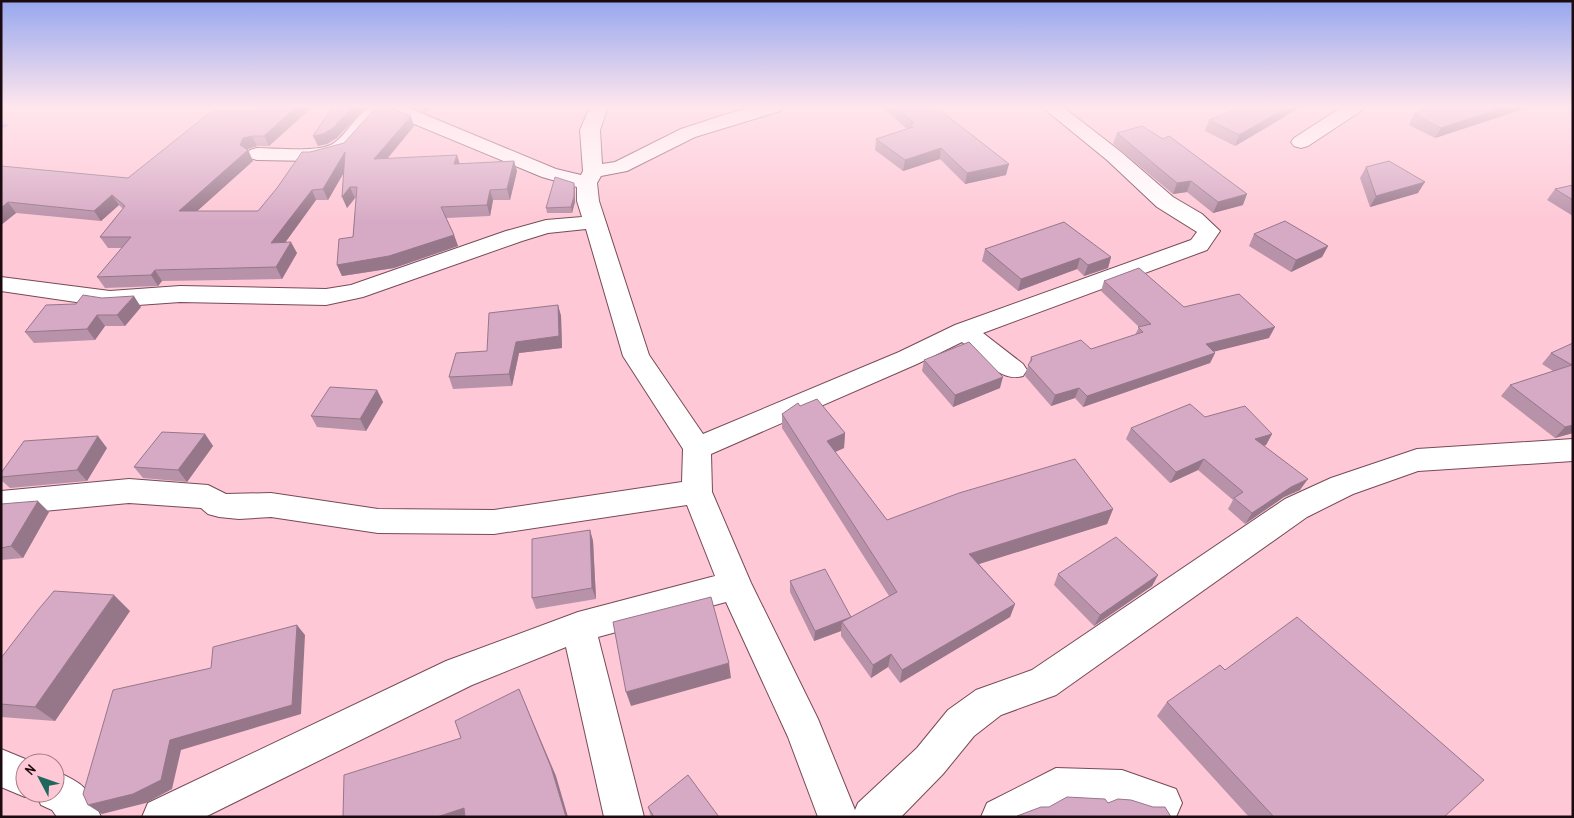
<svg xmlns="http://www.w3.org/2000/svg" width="1574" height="818" font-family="'Archivo Narrow',sans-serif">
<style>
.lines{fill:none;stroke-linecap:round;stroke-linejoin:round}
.stream{fill:#be94fa;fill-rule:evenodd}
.minor-casing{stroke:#774a57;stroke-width:2}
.minor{fill:#fff;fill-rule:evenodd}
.wall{fill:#b892a9}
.shaded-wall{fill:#96778a}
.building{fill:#d6aac5;stroke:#96778a}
</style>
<rect width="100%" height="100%" fill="#fec8d6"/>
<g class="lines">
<path class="stream" d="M4,124L9,125L1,129V125Z"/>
<defs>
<path id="minor" d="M370,107L409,108L556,169L581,175L583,171L580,130L590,107H608L600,130L602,164L615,162L681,129L730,113L752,107H783L780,111L695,137L627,171L601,176L597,183L599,201L649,355L703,434L899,352L955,325L1191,240L1197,232L1157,207L1107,160L1042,107H1063L1121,152L1173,197L1202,214L1220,231L1207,250L983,333L1023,364L1027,370L1023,376C1001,383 979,356 962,342L917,364L711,454L712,492L751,583L818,719L855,810L858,803L917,748L948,710L976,690L1032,670L1285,499L1331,478L1417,449L1573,439V461L1418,471L1353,494L1307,517L1056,695L1001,715L974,736L943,774L901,817H818L788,737L726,602L598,637L644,817H604L566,647L472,685L205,817H142L148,803L446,661L578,612L715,576L687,505L494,534L378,533L271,517L239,519L219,517L208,514L201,508L129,503L1,515V491L129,479L208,485L226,494L271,493L378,509L494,510L682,482L683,449L623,356L586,229L548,233L522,241L363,297L326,305L180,302L110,307L1,291V277L110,291L180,286L326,289L351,285L506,231L546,220L582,217L577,201V187L542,177L395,116L385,113L373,122L348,152L314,161L257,160L250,158L247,154L250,150L257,148C275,148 321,153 334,143C346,135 354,117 370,107Z
M1342,107H1364L1361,111L1308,146L1301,148L1294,146L1291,142L1294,138Z
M1,749L35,763H25V793H35L25,797L1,787Z
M1056,768L1122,770L1176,789L1182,803L1176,817H1144L1122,810L1059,807L1041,817H981L987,803Z
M55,771C83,783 89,788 101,817H57L52,810L41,805L36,793H55Z"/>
</defs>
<use href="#minor" class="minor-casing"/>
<use href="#minor" class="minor"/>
</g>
<path class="wall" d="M259,107H312L269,146H257L248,149V150L253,161L197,211H258L310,152L414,126L387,159L457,155L460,164L514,161L517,171L510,200H493L490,216L446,218L454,235L458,246L394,268L342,276L337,265L353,237L356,198H355L347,208L344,172L328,200H316L285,242L297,253L282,279L162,281L158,286L105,288L97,277L122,248H108L100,237L123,209L119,205L101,221L16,213L1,225V166L128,178L254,111Z
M412,107H430L425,113Z
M882,107H936L1006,175L965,184L940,159L903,171L875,150L876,139L907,129Z
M1238,107H1301L1235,146L1205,131L1209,120L1232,111Z
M1431,107H1528L1527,108L1435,138L1409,125L1414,114Z
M1117,133L1243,205L1213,213L1187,192L1173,194L1113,144Z
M1366,167L1418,193L1370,207L1360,178Z
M1573,185V216L1547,200L1555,189Z
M575,188V202L572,213H547L546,208Z
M1254,234L1328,246L1322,257L1291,272L1249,246Z
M985,249L1111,257L1108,268L1084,276L1077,269L1018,291L982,261Z
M1104,281L1184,307L1269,338L1214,351L1215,353L1210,363L1083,407L1075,398L1051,406L1025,376L1031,357L1091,349L1135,335L1139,327L1101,291Z
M46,305L141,307L125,326H105L95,340L34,343L25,332Z
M558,305L561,316L562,348L519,353L512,386L453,389L449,377Z
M1573,343V433L1555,438L1501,396L1510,385L1553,371L1542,364L1551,353Z
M924,360L1000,388L953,407L922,371Z
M377,390L383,402L366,431L317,427L311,416Z
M800,406L845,433L844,448L835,452L887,520L1113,509L1107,524L979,564L1015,604L1010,617L900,683L888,667L871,678L841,636V631L814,641L790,592V581L851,617L889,596L782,428V414Z
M1205,417L1272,434L1266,445L1264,446L1300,490L1284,497L1245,524L1228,509L1233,500L1198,470L1170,483L1126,439L1131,428Z
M205,434L213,446L187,482L143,478L134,467Z
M107,448L87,481L10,488L1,480V473Z
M1,504L49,512L23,558L1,560Z
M590,530L593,541L596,599L536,609L532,598Z
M1058,574L1158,575L1152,586L1094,626L1054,585Z
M130,611L55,721L1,717V658Z
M1225,670L1444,817H1249L1157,716L1167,702Z
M648,807L719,817H651Z"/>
<path class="shaded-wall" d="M296,107H312L269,146L264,136Z
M353,107H366L337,138L327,144L318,146L313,136Z
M423,107H430L425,113Z
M1288,107H1301L1235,146L1239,135Z
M1505,107H1528L1527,108L1435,138L1441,128Z
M411,116L414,126L378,170L374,159Z
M252,136L257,146L248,149V150L253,161L185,222L179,211L240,145L243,138Z
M941,148L940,159L903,171L905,160Z
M345,152L350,162L328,200L323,189Z
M457,155L460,166L454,164Z
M514,161L517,171L510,200L507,189Z
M1009,164L1006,175L965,184L967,173Z
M1191,181L1187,192L1173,194L1177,183Z
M1425,182L1418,193L1370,207L1376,196Z
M574,183L575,188V202L572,213L571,207Z
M350,187L355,198L347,208L342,197Z
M312,190L316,200L277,254L271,243Z
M490,190L493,200L490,216L487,205Z
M1247,194L1243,205L1213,213L1218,202Z
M112,195L119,205L101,221L94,211Z
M8,202L16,213L1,225V208Z
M454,235L458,246L394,268L342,276L337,265Z
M291,242L297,253L282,279L276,267Z
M1328,246L1322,257L1291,272L1296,260Z
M1111,257L1108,268L1084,276L1088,265Z
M1080,258L1077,269L1018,291L1021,279Z
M155,270L162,281L158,286L151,275Z
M134,296L141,307L125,326L117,315Z
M558,305L561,316L562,348L519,353L512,386L509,374L516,342Z
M97,315L105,326L95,340L87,329Z
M1275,327L1269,338L1201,355L1206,344Z
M1215,353L1210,363L1083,407L1087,396Z
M1003,377L1000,388L953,407L955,395Z
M1079,388L1075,398L1051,406L1055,395Z
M377,390L383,402L366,431L360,419Z
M1573,425V433L1555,438L1565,427Z
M845,433L844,448L826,456L827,441Z
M205,434L213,446L187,482L178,470Z
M1272,434L1266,445L1249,450L1255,439Z
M98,436L107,448L87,481L77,470Z
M1204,459L1198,470L1170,483L1176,472Z
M1308,479L1300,490L1284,497L1245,524L1252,513L1291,487Z
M38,501L49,512L23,558L11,546Z
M1113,509L1107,524L966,568L969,554Z
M590,530L593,541L596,599L592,588Z
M1158,575L1152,586L1094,626L1100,615Z
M114,595L130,611L55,721L35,707Z
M1015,604L1010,617L900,683L902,670Z
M851,617L842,622L841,631L814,641L815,631Z
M297,625L305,635L301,714L181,750L172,789L146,803L102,814L88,805L170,740Z
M891,654L888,667L871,678L873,665Z
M729,663L731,678L631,706L626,692Z
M519,689L556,776L568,817H566Z
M464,808L470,817H437Z"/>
<path class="building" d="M259,107H296L264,136H252L243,138L240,145L248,150L179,211H258L277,188L302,152H310L344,143L371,113L379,107H388L411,116L374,159L457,155L454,164L514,161L507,189L490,190L487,205L441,207L454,235L389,256L337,265L339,239L353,237L357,187H350L342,197L345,152L323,189L312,190L271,243L291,242L276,267L155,270L151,275L97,277L131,237H100L125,206L112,195L94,211L8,202L1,208V166L128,178L212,111H254Z
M333,107H353L333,128L323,134L313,136Z
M895,107H936L1009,164L967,173L941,148L905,160L876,139L913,127L910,124L914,123Z
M1238,107H1288L1239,135L1209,120L1232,111Z
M1431,107H1505L1441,128L1414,114Z
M1142,126L1163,139L1169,136L1247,194L1218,202L1191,181L1177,183L1117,133Z
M1389,161L1425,182L1376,196L1366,167Z
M555,177L574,183V196L571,207L546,208Z
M1573,185V200L1555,189Z
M1285,221L1328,246L1296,260L1254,234Z
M1064,222L1111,257L1088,265L1080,258L1021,279L985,249Z
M1139,268L1184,307L1239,294L1275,327L1206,344L1215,353L1087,396L1079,388L1055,395L1028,365L1032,360L1031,357L1081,340L1091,349L1143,332L1138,327L1151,324L1104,281Z
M83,295L102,298L134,296L117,315H97L87,329L25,332L46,305L76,304Z
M558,305L559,336L516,342L509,374L449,377L456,353L487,351L489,313Z
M969,342L1003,377L955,395L924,360Z
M1573,343V425L1565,427L1510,385L1572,365L1551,353Z
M330,387L377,390L360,419L311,416Z
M817,399L845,433L827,441L887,520L959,493L1075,459L1113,509L969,554L1015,604L902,670L891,654L873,665L842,622L897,592L782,414L798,403L800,406Z
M1190,404L1205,417L1245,406L1272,434L1255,439L1308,479L1291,487L1252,513L1234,498L1243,492L1204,459L1176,472L1131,428Z
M162,432L205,434L178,470L134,467Z
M98,436L77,470L1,477V473L24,441Z
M38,501L11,546L1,548V504Z
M590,530L592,588L532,598V539Z
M1116,537L1158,575L1100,615L1058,574Z
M825,569L851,617L815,631L790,581Z
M54,591L114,595L35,707L1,704V658L38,610Z
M711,597L729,663L626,692L613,622Z
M1297,617L1484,780L1444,817H1274L1167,702L1220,665L1225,670Z
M297,625L292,705L170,740L161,780L133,794L88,805L83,794L113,690L211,668L213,647Z
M519,689L551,767L566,817H465L464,808L437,817H343L344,775L461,738L455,721Z
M688,775L719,817H654L648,807Z
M1067,797L1105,799L1108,803L1118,799L1131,800L1153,807H1165L1171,817L1017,816L1041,807H1049Z"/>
<linearGradient id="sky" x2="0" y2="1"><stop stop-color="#97a7ef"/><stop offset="0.48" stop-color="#ffe6ed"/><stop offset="1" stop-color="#ffe6ed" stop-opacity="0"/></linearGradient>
<rect width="1574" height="222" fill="url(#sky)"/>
<rect width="1574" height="818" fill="none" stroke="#1b0a0f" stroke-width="5"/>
<g transform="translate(40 778) rotate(311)"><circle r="24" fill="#fec8d6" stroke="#a37c86"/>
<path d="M0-4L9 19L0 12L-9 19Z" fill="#1f675c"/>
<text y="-8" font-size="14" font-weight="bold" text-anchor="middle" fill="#1b0a0f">N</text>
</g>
</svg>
